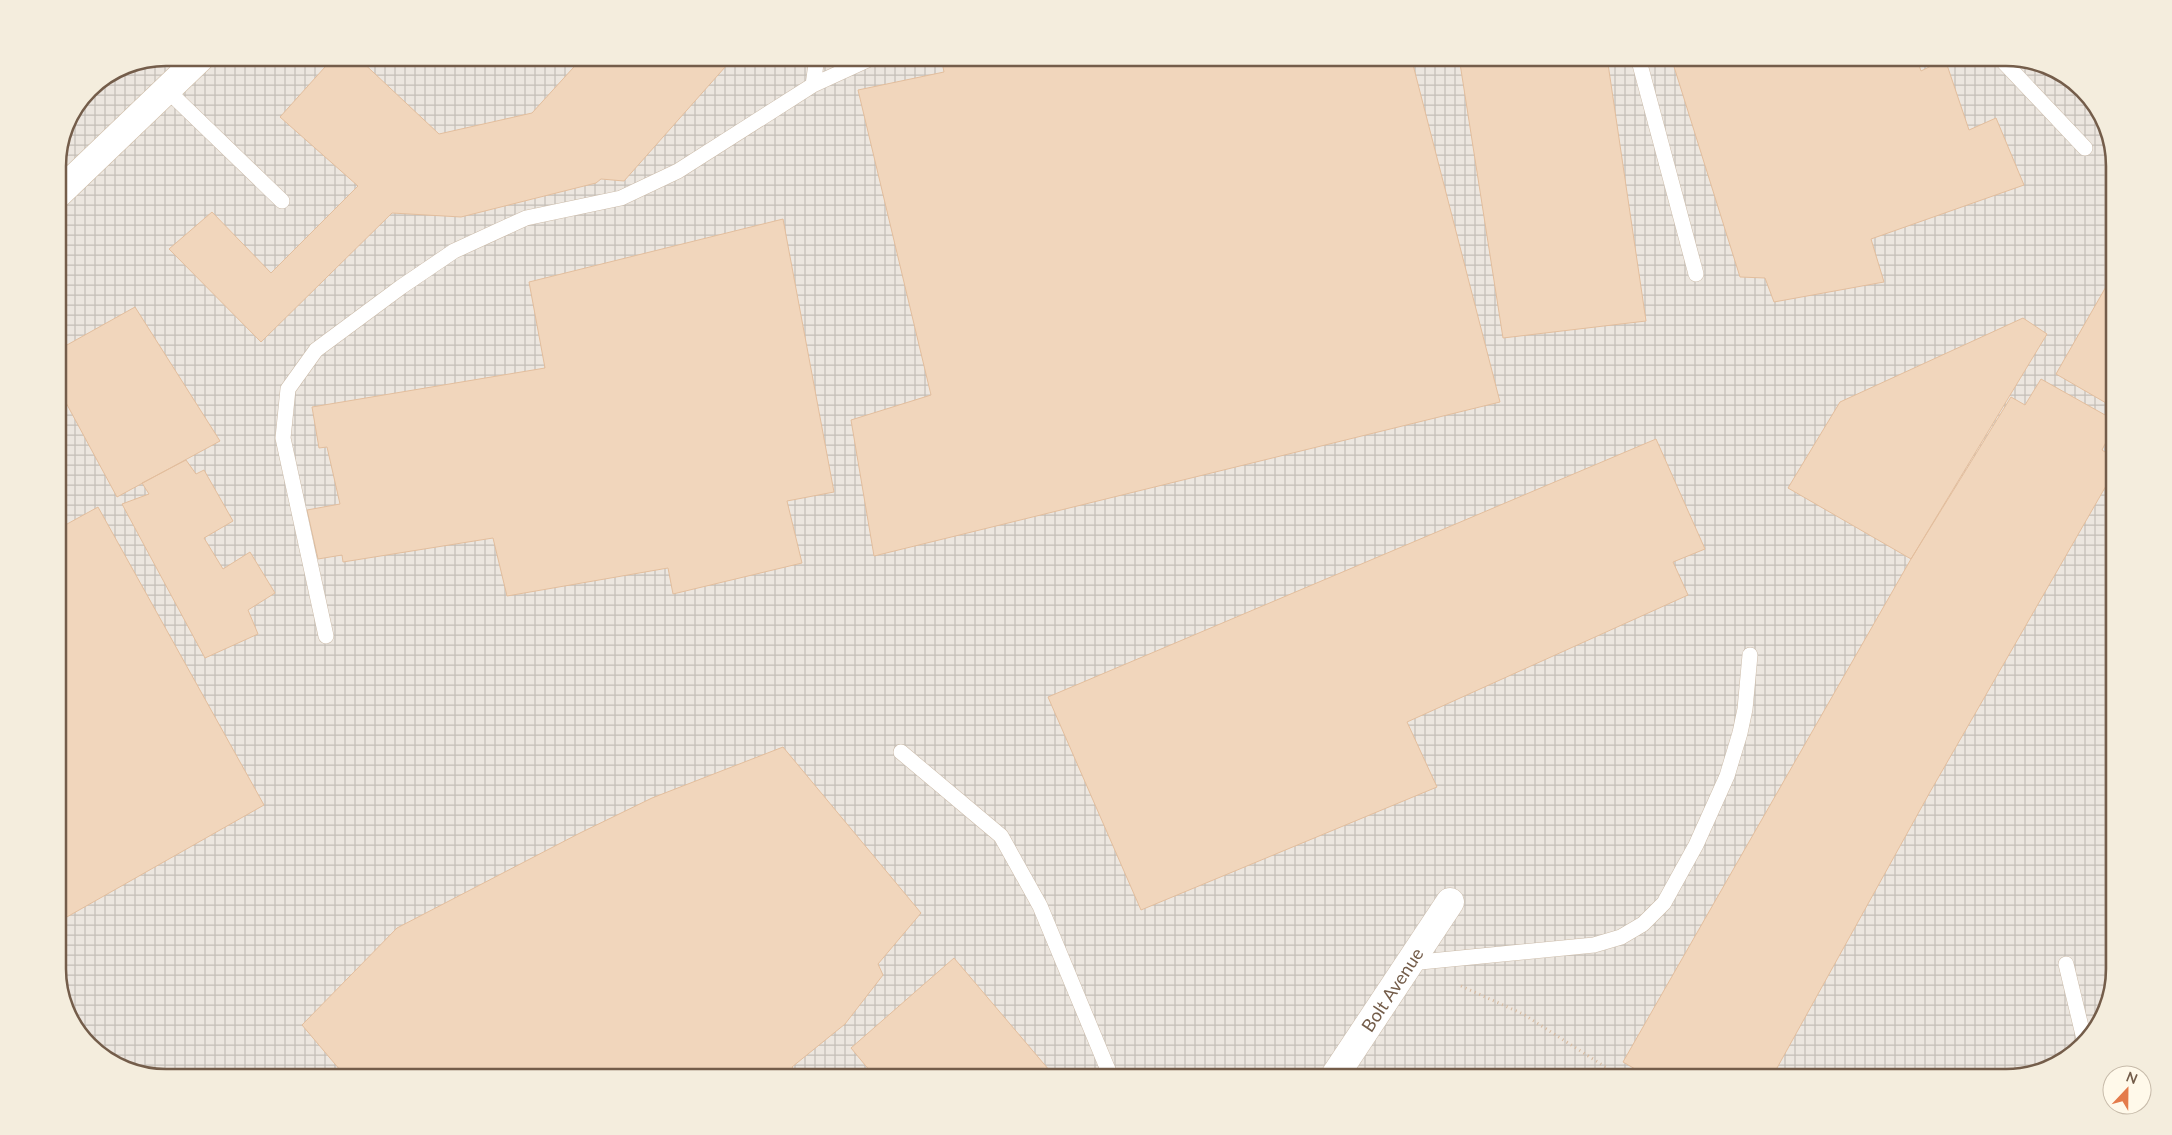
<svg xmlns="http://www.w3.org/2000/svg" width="2172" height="1135" font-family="Lato,sans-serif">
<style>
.industrial{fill:url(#industrial-grid)}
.building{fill:#f1d6bc;stroke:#e3be9d}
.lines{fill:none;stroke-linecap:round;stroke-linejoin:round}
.lane-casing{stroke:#cdbdab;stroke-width:16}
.street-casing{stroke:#cdbdab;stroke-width:29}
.secondary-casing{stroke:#d0bea8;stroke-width:29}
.path{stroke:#d6b99f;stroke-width:3;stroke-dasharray:1 4;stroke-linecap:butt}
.lane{stroke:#fff;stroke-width:15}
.street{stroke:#fff;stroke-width:28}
.secondary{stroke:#fff;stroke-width:28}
.labels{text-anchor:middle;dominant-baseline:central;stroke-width:4.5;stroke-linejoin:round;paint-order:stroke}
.street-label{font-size:18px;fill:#745d4a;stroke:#fff9ea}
.rim{fill:none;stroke:#745d4a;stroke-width:2.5}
</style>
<defs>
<pattern id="industrial-grid" width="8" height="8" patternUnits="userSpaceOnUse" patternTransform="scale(1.25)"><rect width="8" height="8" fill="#ece6df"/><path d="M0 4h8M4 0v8" fill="none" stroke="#c4beb7"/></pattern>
</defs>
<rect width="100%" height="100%" fill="#fcf5e4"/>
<path class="industrial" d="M167,57H2005L2054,69L2096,106L2114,160V968L2103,1017L2066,1059L2006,1077H167L118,1066L76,1029L58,976V160L66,125L90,89L125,66Z"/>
<path class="building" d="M334,57H357L439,134L532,113L583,57H734L624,181L601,179L596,183L461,217L392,213L261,342L169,249L212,212L271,273L358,186L280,117Z
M941,57H1411L1500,402L874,556L851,420L931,395L858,90L944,72Z
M1459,57H1607L1646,321L1503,338Z
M1671,57H1916L1921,71L1945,59L1969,130L1996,118L2024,185L1871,239L1884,282L1774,302L1765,278L1740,277Z
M783,219L834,492L787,501L802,563L673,594L668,568L507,596L493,538L343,562L342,555L318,559L307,510L340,504L327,447L319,448L312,407L545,368L529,282Z
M2111,278L2114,280V404L2113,407L2056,374Z
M135,307L220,441L117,497L58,388V350Z
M2023,318L2047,334L1911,559L1788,488L1840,402Z
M2041,379L2114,420V426L2102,450L2114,458V472L1930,792L1772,1077H1649L1623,1062L1911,559L2011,397L2025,405Z
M1656,439L1705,549L1673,562L1688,595L1407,722L1437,787L1141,910L1048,697Z
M186,460L196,474L204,470L233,521L204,538L223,569L250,552L275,593L248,610L258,634L205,658L122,504L149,494L142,483Z
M98,507L264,805L58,922V529Z
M783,747L921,913L878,964L883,975L845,1024L792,1067L800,1077H346L302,1025L397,928L580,833L652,798Z
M954,958L1055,1077H875L851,1048Z"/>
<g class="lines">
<defs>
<path id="lane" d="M1638,57L1696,274
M1999,57L2085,148
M813,85L817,57
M167,90L282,201
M326,636L283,438L288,389L316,350L401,287L454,251L526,218L621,198L678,171L813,85L874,57
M901,752L1001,836L1040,906L1111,1077
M1410,963L1594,945L1621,937L1643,924L1664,903L1696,845L1727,776L1740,733L1745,709L1750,655
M2066,964L2084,1039"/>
<g id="street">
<path id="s1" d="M1334,1077L1450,902"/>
</g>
<path id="secondary" d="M58,194L201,57"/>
</defs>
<use href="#lane" class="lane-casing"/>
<use href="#street" class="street-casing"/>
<use href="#secondary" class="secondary-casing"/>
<path class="path" d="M1461,986L1523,1014L1621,1077"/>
<use href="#lane" class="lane"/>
<use href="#street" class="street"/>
<use href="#secondary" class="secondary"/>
</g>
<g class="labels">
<g class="street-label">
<text stroke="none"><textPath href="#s1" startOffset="105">Bolt Avenue</textPath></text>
</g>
</g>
<path d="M0 0H2172V1135H0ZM166 66H2006A100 100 0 0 1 2106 166V969A100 100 0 0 1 2006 1069H166A100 100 0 0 1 66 969V166A100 100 0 0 1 166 66Z" fill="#f4eddd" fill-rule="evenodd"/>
<path class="rim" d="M166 66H2006A100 100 0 0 1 2106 166V969A100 100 0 0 1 2006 1069H166A100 100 0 0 1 66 969V166A100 100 0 0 1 166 66Z"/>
<g transform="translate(2127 1090) rotate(22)"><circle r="24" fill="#fff9ea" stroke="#c7bbaa"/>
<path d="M0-4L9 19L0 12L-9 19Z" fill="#e47b4b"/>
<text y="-8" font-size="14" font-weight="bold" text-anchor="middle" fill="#745d4a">N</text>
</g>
</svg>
